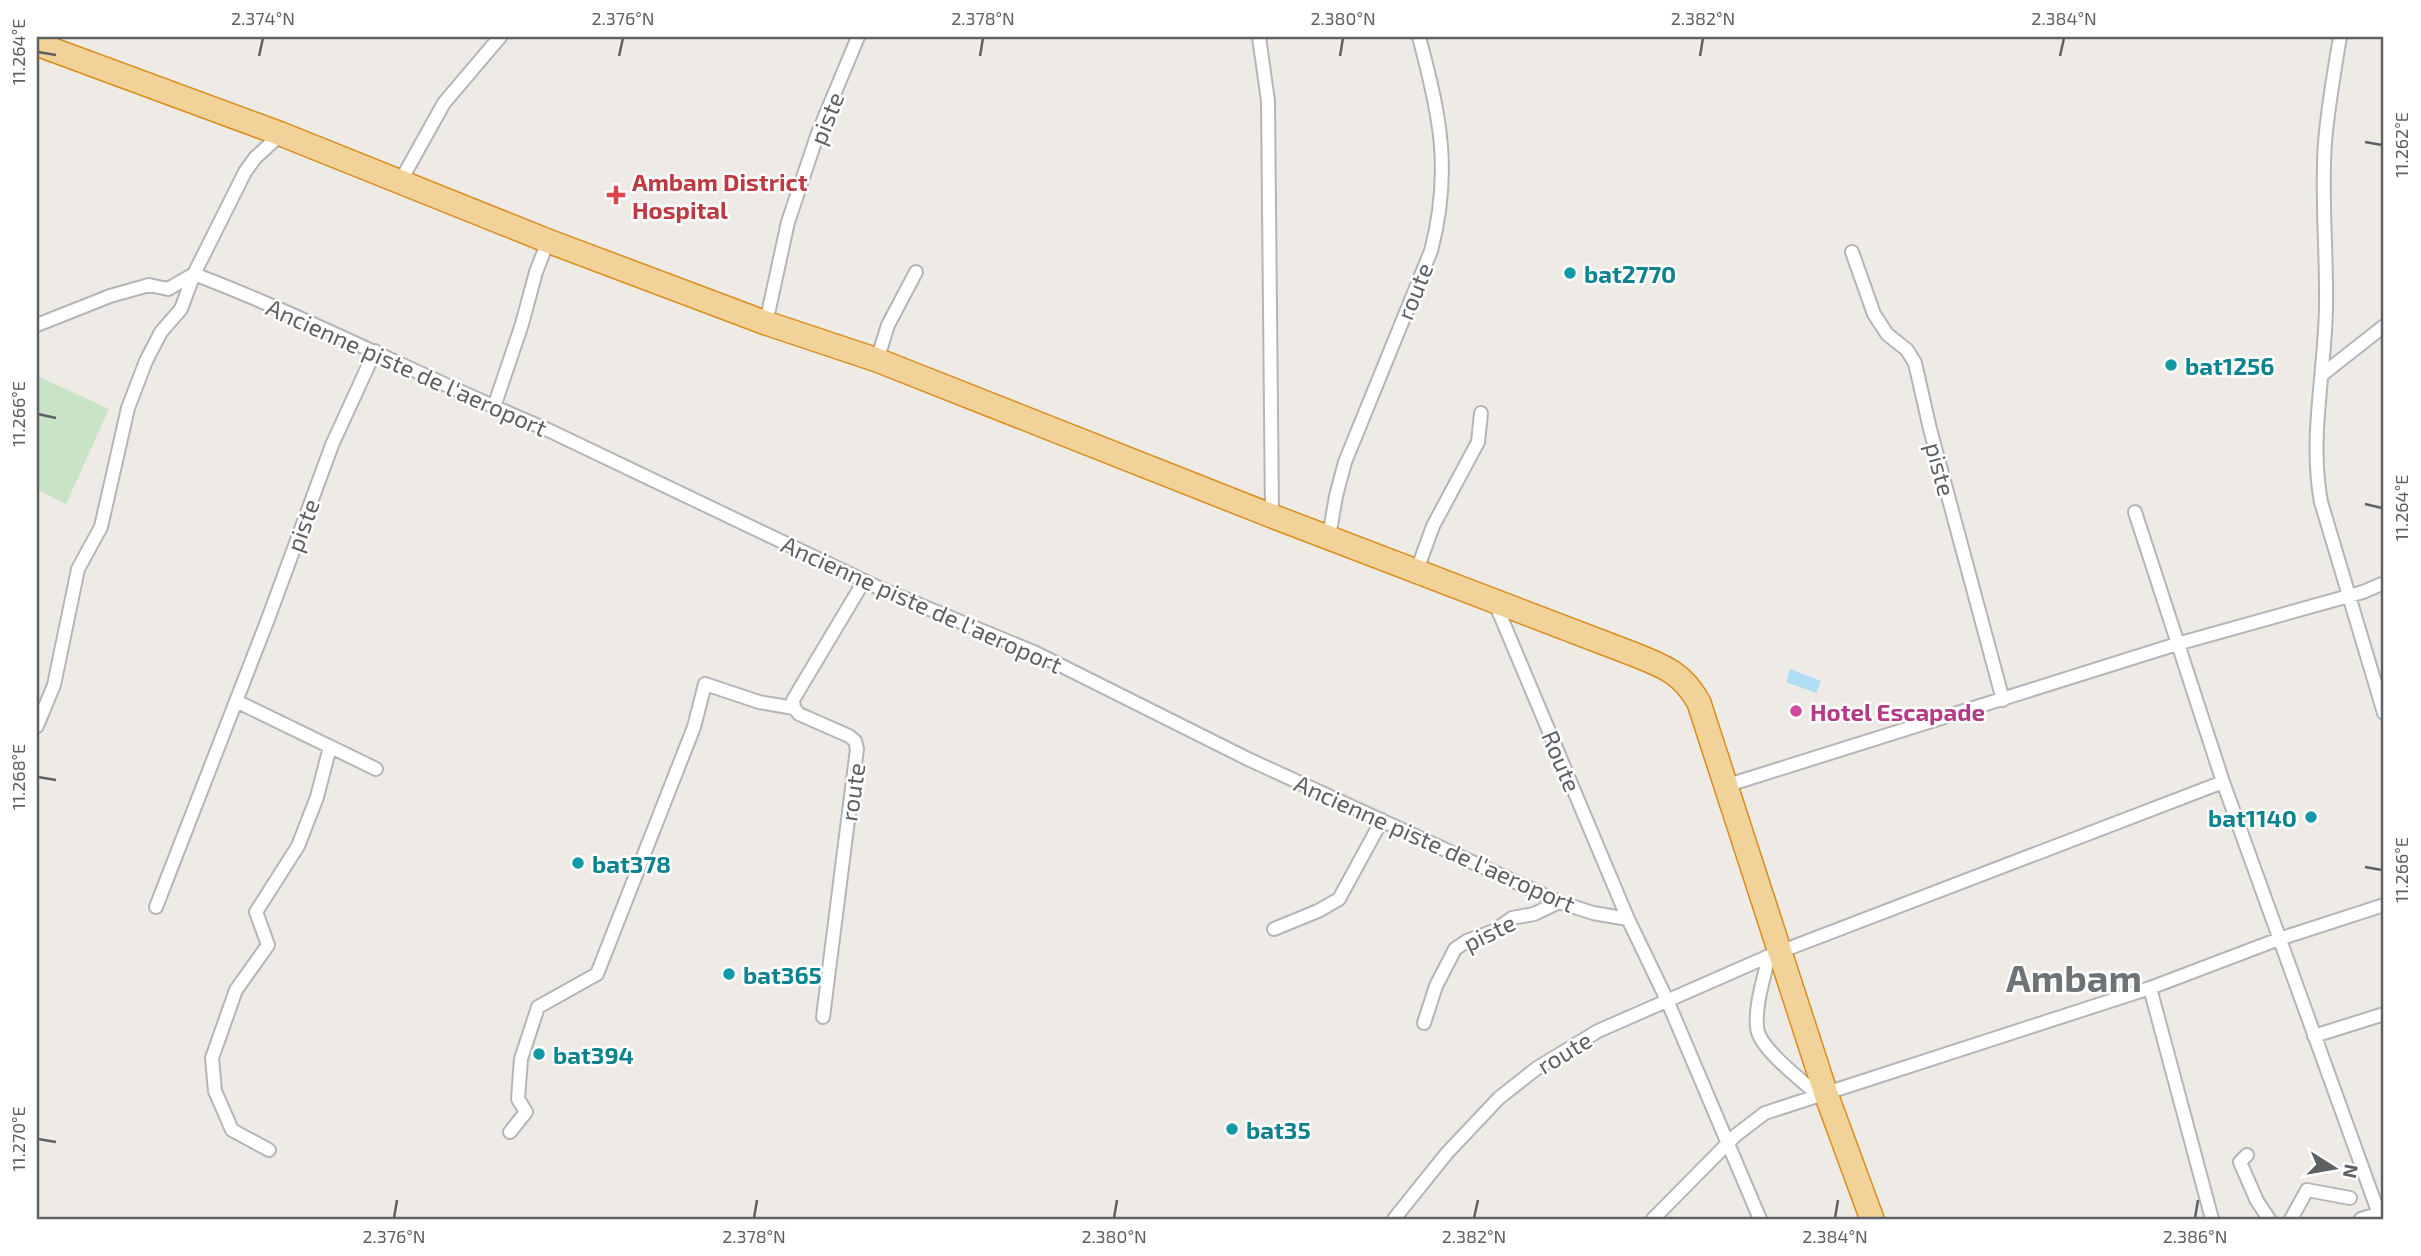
<svg xmlns="http://www.w3.org/2000/svg" width="2421" height="1256" font-family="'Exo 2',sans-serif">
<style>
.green{fill:#c8e3c5}
.water{fill:#aeddf5}
.lines{fill:none;stroke-linecap:round;stroke-linejoin:round}
.street-casing{stroke:#b3b6b9;stroke-width:16}
.highway-casing{stroke:#da8d1a;stroke-width:26}
.street{stroke:#fff;stroke-width:12}
.highway{stroke:#f1d39a;stroke-width:23}
.ticks{fill:none;stroke:#5d6164;stroke-width:2.5}
.health-dot{fill:#e0444e;stroke:#fff;stroke-width:2.5}
.culture-dot{fill:#0f9aa8;stroke:#fff;stroke-width:2.5}
.hotel-dot{fill:#d1479c;stroke:#fff;stroke-width:2.5}
.labels{text-anchor:middle;dominant-baseline:central;stroke-width:5;stroke-linejoin:round;paint-order:stroke}
.street-label{font-size:24px;fill:#5d6164;stroke:#fff}
.health-label{font-size:24px;font-weight:bold;fill:#be3a42;stroke:#fff;text-anchor:start}
.culture-label{font-size:24px;font-weight:bold;fill:#0d838f;stroke:#fff;text-anchor:start}
.hotel-label{font-size:24px;font-weight:bold;fill:#b23c85;stroke:#fff;text-anchor:start}
.town-label{font-size:38px;font-weight:bold;fill:#6e7376;stroke:#fff}
.neatline{fill:none;stroke:#5d6164;stroke-width:2.5}
.ticks-label{font-size:18px;text-anchor:middle;fill:#5d6164}
</style>
<rect width="100%" height="100%" fill="#eeebe6"/>
<path class="green" d="M37,376L109,409L66,504L37,490Z"/>
<path class="water" d="M1790,669L1821,681L1816,693L1786,682Z"/>
<g class="lines">
<defs>
<path id="street" d="M1259,37L1268,101L1272,516
M2340,37C2334,72 2328,107 2325,142C2321,197 2327,252 2326,307C2325,372 2309,438 2321,502L2384,713
M281,134L255,158L245,172L194,274C314,320 428,380 546,429L881,589L1036,653L1248,759L1559,902L1593,913L1628,919L1667,1000L1760,1219
M400,182L444,103L500,37
M1852,252L1874,314L1887,334L1907,350L1915,363L1930,429L2003,700
M766,323L788,222L818,133L858,37
M37,325L110,296L149,285L168,289L194,274
M877,360L888,325L916,272
M2323,374L2384,326
M494,407L522,324L536,272L548,241
M2135,512L2223,782L2379,1214
M1329,537L1336,496L1345,462L1431,251C1452,171 1440,115 1419,37
M1417,570L1433,526L1478,442L1481,413
M1495,603L1628,919
M236,701L376,769
M37,726L54,685L78,569L101,527L128,408L146,361L161,332L181,309L194,274
M1725,786L2177,644L2363,592L2384,583
M156,907L268,619L332,445L375,351
M1274,929L1318,911L1339,899L1382,820
M1769,956C1764,978 1755,1004 1757,1027C1758,1048 1802,1080 1819,1096
M2150,988L2212,1219
M823,1017L857,749L855,741L849,736L799,714L794,708L793,700L864,581
M1424,1023L1436,986L1455,949L1467,941L1494,931L1512,918L1534,914L1559,902
M2314,1036L2384,1014
M510,1132L526,1112L518,1099L521,1059L538,1007L597,974L694,727L705,684L759,702L794,708
M269,1150L232,1130L215,1091L212,1058L236,990L268,945L256,912L298,846L317,797L330,747
M2247,1155L2240,1162L2257,1201L2269,1219
M1394,1219L1447,1153L1499,1098L1537,1068L1598,1031L1769,956L2223,782
M1653,1219L1736,1135L1765,1113L2150,988L2279,939L2384,905
M2291,1219L2307,1190L2350,1198
M2361,1219L2384,1212"/>
<path id="highway" d="M37,44L281,134L548,241L766,323L877,360L1272,516L1633,654C1663,666 1683,673 1699,703L1826,1094L1872,1219"/>
</defs>
<use href="#street" class="street-casing"/>
<use href="#highway" class="highway-casing"/>
<use href="#street" class="street"/>
<use href="#highway" class="highway"/>
</g>
<path class="ticks" d="M38,52L56,55M259,56L263,38M619,56L623,38M980,56L983,38M1340,56L1343,38M1700,56L1703,38M2060,56L2064,38M2365,142L2382,145M38,414L56,418M2365,504L2382,508M38,777L56,780M2365,867L2382,870M38,1139L56,1142M394,1218L397,1200M754,1218L757,1200M1114,1218L1117,1200M1474,1218L1478,1200M1835,1218L1838,1200M2195,1218L2198,1200"/>
<path class="health-dot" d="M612.5 184.5h7v7h7v7h-7v7h-7v-7h-7v-7h7z"/>
<g class="culture-dot">
<circle cx="1570" cy="273" r="7"/>
<circle cx="2171" cy="365" r="7"/>
<circle cx="2311" cy="817" r="7"/>
<circle cx="578" cy="863" r="7"/>
<circle cx="729" cy="974" r="7"/>
<circle cx="539" cy="1054" r="7"/>
<circle cx="1232" cy="1129" r="7"/>
</g>
<circle class="hotel-dot" cx="1796" cy="711" r="7"/>
<g class="labels">
<g class="street-label">
<text transform="translate(826 118) rotate(-68)">piste</text>
<text transform="translate(1414 291) rotate(-68)">route</text>
<text transform="translate(407 367) rotate(24)">Ancienne piste de l'aeroport</text>
<text transform="translate(1941 469) rotate(75)">piste</text>
<text transform="translate(302 525) rotate(-70)">piste</text>
<text transform="translate(922 604) rotate(24)">Ancienne piste de l'aeroport</text>
<text transform="translate(1562 761) rotate(67)">Route</text>
<text transform="translate(852 792) rotate(-82)">route</text>
<text transform="translate(1435 843) rotate(24)">Ancienne piste de l'aeroport</text>
<text transform="translate(1489 932) rotate(-26)">piste</text>
<text transform="translate(1564 1052) rotate(-31)">route</text>
</g>
<g class="health-label">
<text x="632" y="181">Ambam District<tspan x="632" dy="28">Hospital</tspan></text>
</g>
<g class="culture-label">
<text x="1584" y="273">bat2770</text>
<text x="2185" y="365">bat1256</text>
<text x="2297" y="817" text-anchor="end">bat1140</text>
<text x="592" y="863">bat378</text>
<text x="743" y="974">bat365</text>
<text x="553" y="1054">bat394</text>
<text x="1246" y="1129">bat35</text>
</g>
<g class="hotel-label">
<text x="1810" y="711">Hotel Escapade</text>
</g>
<g class="town-label">
<text x="2074" y="977">Ambam</text>
</g>
</g>
<rect width="2421" height="1256" fill="none" stroke="#ffffff" stroke-width="77"/>
<g transform="translate(2334 1168) rotate(101)" stroke="#ffffff" stroke-width="5" paint-order="stroke">
<path d="M0-5L12 26L0 18L-12 26Z" fill="#5d6164"/>
<text y="-10" font-size="19" font-weight="bold" text-anchor="middle" fill="#5d6164">N</text>
</g>
<rect x="38" y="38" width="2344" height="1180" class="neatline"/>
<g class="ticks-label">
<text x="263" y="25">2.374°N</text>
<text x="623" y="25">2.376°N</text>
<text x="983" y="25">2.378°N</text>
<text x="1343" y="25">2.380°N</text>
<text x="1703" y="25">2.382°N</text>
<text x="2064" y="25">2.384°N</text>
<text transform="translate(19 52) rotate(-90)" y="6">11.264°E</text>
<text transform="translate(2402 145) rotate(-90)" y="6">11.262°E</text>
<text transform="translate(19 414) rotate(-90)" y="6">11.266°E</text>
<text transform="translate(2402 508) rotate(-90)" y="6">11.264°E</text>
<text transform="translate(19 777) rotate(-90)" y="6">11.268°E</text>
<text transform="translate(2402 870) rotate(-90)" y="6">11.266°E</text>
<text transform="translate(19 1139) rotate(-90)" y="6">11.270°E</text>
<text x="394" y="1243">2.376°N</text>
<text x="754" y="1243">2.378°N</text>
<text x="1114" y="1243">2.380°N</text>
<text x="1474" y="1243">2.382°N</text>
<text x="1835" y="1243">2.384°N</text>
<text x="2195" y="1243">2.386°N</text>
</g>
</svg>
